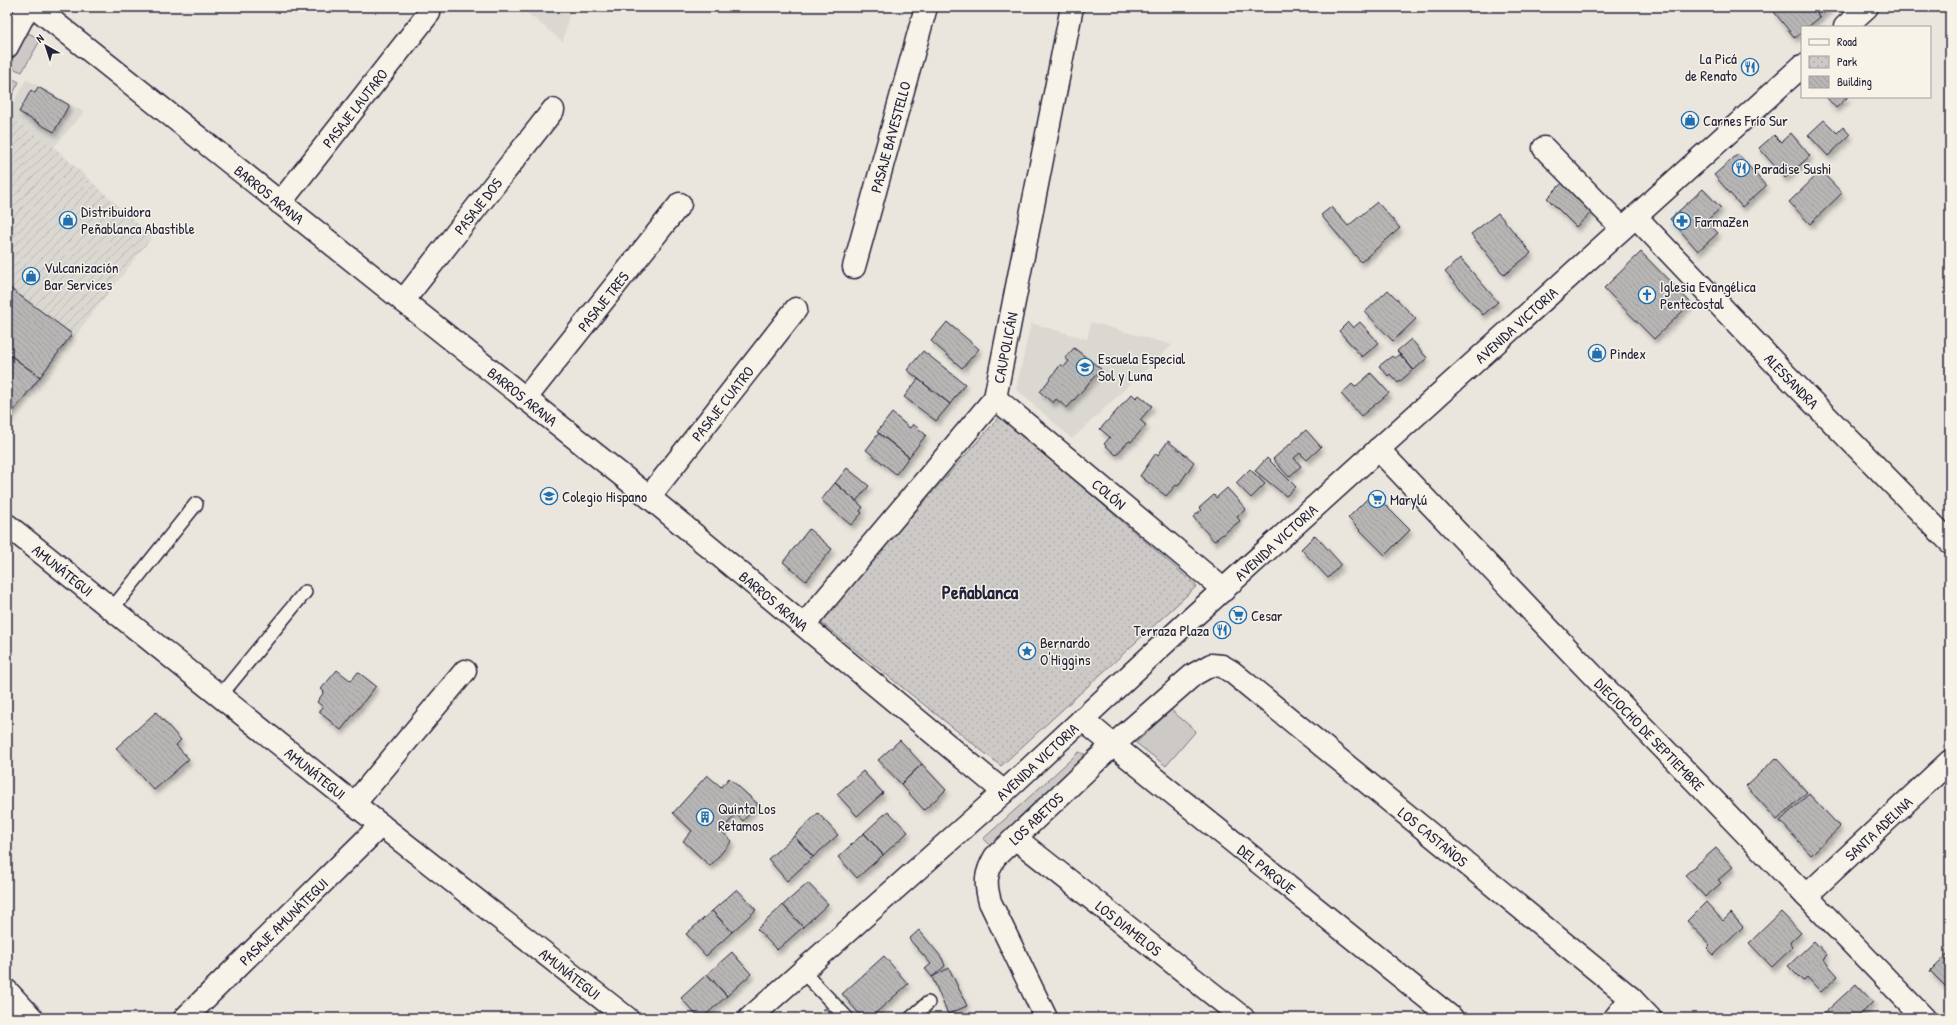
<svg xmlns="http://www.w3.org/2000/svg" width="1957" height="1025" font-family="'Patrick Hand',sans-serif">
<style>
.built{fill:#dbd8d2}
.industrial{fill:url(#industrial-furrows)}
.grass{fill:#cdc9c6;stroke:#787680}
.park{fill:url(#park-dots);stroke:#787680}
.building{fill:url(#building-back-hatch);stroke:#22223b;filter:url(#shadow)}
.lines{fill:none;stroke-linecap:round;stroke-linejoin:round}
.service-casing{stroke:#22223b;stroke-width:16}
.minor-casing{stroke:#22223b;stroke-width:25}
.tertiary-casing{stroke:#22223b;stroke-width:25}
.primary-casing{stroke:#22223b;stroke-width:25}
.service{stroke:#f7f3e8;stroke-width:13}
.minor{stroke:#f7f3e8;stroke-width:22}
.tertiary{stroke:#f7f3e8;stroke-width:22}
.primary{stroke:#f7f3e8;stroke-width:22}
.labels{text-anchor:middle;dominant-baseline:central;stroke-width:3;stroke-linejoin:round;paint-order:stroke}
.poi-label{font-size:15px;fill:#22223b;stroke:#f7f3e8;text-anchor:start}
.street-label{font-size:15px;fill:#22223b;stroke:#f7f3e8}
.district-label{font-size:19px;font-weight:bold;fill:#22223b;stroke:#f7f3e8}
</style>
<defs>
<pattern id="industrial-furrows" width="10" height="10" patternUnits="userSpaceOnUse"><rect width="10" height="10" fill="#dbd8d2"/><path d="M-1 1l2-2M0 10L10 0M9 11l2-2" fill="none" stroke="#bcb9b5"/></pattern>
<pattern id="park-dots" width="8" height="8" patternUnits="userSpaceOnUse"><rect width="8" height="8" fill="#cdc9c6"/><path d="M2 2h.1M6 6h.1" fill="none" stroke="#b0acab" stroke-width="1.8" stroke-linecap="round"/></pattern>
<pattern id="building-back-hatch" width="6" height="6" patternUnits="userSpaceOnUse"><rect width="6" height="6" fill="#b8b6b5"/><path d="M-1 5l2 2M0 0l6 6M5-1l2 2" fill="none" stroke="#9e9c9d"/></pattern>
<filter id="shadow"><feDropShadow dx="2.5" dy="4.5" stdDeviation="2" flood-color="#0004"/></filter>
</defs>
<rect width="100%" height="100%" fill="#eae6de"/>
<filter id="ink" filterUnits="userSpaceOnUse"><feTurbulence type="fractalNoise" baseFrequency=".025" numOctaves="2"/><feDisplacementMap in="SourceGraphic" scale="8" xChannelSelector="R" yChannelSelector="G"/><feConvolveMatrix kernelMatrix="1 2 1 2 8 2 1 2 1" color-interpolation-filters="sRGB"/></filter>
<g filter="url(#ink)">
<path class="built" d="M520,7H571L563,42Z
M26,79L84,112L54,147L7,115Z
M1091,322L1172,345L1072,439L1016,389L1031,323L1087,339Z"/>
<path class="industrial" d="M7,115L54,147L152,237L7,423Z"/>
<path class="grass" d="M26,32L41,39L22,72L7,66V64Z
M7,76L19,82L7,105Z
M1171,710L1196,731L1166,766L1136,743Z
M1079,752L1089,756L990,846L983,839Z"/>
<path class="park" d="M1000,416L1197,586L1001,766L819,621Z"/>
<path class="building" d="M1778,7H1811L1820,17L1808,27H1802V32L1795,38L1774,12Z
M1811,7H1830L1820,17Z
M38,87L69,105L54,132L19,112L31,90L35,93Z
M1826,97H1848L1836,108Z
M1824,120L1837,133L1843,127L1850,135L1828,156L1808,135Z
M1791,133L1810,156L1785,178L1759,148L1774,135L1781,142Z
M1738,154L1766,186L1742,207L1714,175Z
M1821,171L1842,193L1810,224L1789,202Z
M1566,179L1595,209L1576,227L1547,198Z
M1703,189L1721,208L1706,221L1718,233L1698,251L1670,219Z
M1377,202L1400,228L1361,262L1321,215L1331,207L1348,226Z
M1498,213L1531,253L1504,275L1471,234Z
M1641,252L1691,303L1654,339L1604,288Z
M1460,258L1498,302L1483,315L1445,272Z
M7,286L72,334L40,377L7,353Z
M1388,290L1416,319L1393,341L1365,312Z
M947,322L979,349L962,368L931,341Z
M1348,322L1353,328L1360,322L1379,343L1362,357L1339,331Z
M1411,339L1427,358L1414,370L1397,351Z
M1074,348L1101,369L1067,408L1056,399L1053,403L1040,392L1061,364L1064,367L1069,361L1065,358Z
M923,351L965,384L950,404L907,370Z
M7,353L40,377L7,419Z
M1400,354L1413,370L1398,383L1390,374L1388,376L1379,366L1392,356L1394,358Z
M1371,373L1389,393L1361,416L1341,394L1352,384L1355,387Z
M918,379L950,404L936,421L904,397Z
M1132,394L1136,398L1139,395L1152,406L1140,420L1146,425L1131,442L1129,441L1116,455L1104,444L1110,437L1100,429Z
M892,413L910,428L913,424L926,435L909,457L877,432Z
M1306,430L1321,447L1307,460L1300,453L1294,458L1301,466L1289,477L1273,459Z
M879,433L909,457L896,474L866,450Z
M1168,441L1194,462L1178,486L1176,485L1166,496L1140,476L1156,453L1158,455Z
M1267,458L1296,487L1286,496L1255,471Z
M847,468L869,486L856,501L835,483Z
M1250,469L1265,484L1251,498L1236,483Z
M835,483L863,507L860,511L862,513L851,525L821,500Z
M1227,488L1246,509L1237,517L1240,521L1214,541L1193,517L1201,510L1199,508L1214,495L1216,498Z
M1373,493L1410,530L1385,555L1348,518Z
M809,529L832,549L806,581L783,562Z
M1315,535L1341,564L1328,578L1301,549Z
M337,670L351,681L358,672L376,686L341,730L319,712L323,707L317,702L324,692L321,689Z
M156,712L181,740L176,745L189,759L154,790L116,748Z
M900,740L922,764L901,784L878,760Z
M1776,758L1807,792L1777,820L1746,786Z
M922,764L946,790L924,810L901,784Z
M863,771L883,793L857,816L837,794Z
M707,775L721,787L729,778L758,804L743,821L736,814L721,831L732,841L710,866L683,841L692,831L673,813Z
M1809,794L1840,827L1811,855L1780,821Z
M888,811L908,832L883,855L864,833Z
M818,813L838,835L813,857L794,836Z
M864,833L883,855L857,878L838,857Z
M794,836L813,857L787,881L768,859Z
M1716,848L1733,867L1718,880L1721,883L1705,897L1685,875Z
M808,883L828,904L803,927L783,905Z
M737,889L756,910L732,932L712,911Z
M1706,902L1723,921L1731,913L1743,927L1714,955L1707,948L1710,945L1687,921Z
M783,905L803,927L777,950L757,929Z
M712,911L732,932L706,956L686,934Z
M1781,912L1801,933L1790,943L1793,947L1772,967L1749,943Z
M919,930L942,958L945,966L932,977L925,969L931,964L909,939Z
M1814,941L1827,955L1823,959L1838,976L1821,992L1807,977L1803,981L1788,966Z
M1950,951V985L1947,988L1930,971Z
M732,952L751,974L727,996L707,974Z
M884,956L908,984L870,1018H863L842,994Z
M949,968L967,1006L948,1014L932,977Z
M707,974L727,996L702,1018H699L681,998Z
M1856,984L1873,1002L1857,1018H1819Z
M825,1008L834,1018H815Z"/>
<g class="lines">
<defs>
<path id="service" d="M112,609L196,504
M220,696L305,592
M802,971L847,1018
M911,1018L928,1003"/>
<g id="minor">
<path d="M1544,148L1622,228"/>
<path id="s1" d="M280,203L429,13"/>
<path id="s2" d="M1636,217L1786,375L1950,542"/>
<path id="s3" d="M854,267L926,7"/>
<path id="s4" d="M403,301L553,110"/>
<path id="s5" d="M995,398L1224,590"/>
<path id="s6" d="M525,399L680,204"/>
<path id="s7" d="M1378,449L1584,666L1924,1018"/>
<path id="s8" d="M649,497L796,309"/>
<path id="s9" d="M7,525L354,804L627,1018"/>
<path id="s10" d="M804,625L995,398L1072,7"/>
<path id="s11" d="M1082,719L1113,745L1452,1018"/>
<path d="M354,804L465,671"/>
<path id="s12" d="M1015,838L1243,1018"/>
<path id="s13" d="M1806,896L1950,761"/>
<path d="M7,991L32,1018"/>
<path id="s14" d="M185,1018L381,825"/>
<path id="s15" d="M1046,1018L990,902C985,884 985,874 995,857L1113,745L1193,675L1211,665L1222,666L1232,672L1631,998L1650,1018"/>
<path d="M1615,1018L1631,998"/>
</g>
<g id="tertiary">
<path id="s16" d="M35,7L649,497L1004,792"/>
<path d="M1845,27L1867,7"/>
<path id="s17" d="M750,1018L1004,792L1183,626L1802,66"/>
</g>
<path id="primary" d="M7,47L28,7"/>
</defs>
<use href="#service" class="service-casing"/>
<use href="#minor" class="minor-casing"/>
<use href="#tertiary" class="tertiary-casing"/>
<use href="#primary" class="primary-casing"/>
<use href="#service" class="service"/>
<use href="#minor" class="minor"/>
<use href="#tertiary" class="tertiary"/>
<use href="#primary" class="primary"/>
</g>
</g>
<defs>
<symbol id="restaurant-ring" viewBox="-11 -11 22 22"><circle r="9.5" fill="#f7f3e8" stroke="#1f6fb2" stroke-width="1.5"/><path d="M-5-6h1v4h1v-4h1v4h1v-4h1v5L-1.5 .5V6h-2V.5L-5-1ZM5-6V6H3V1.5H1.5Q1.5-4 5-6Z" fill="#1f6fb2"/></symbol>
<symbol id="shop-ring" viewBox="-11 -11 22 22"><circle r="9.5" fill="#f7f3e8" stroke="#1f6fb2" stroke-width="1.5"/><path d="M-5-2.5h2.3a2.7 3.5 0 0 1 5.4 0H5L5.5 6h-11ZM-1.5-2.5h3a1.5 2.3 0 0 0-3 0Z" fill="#1f6fb2"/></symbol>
<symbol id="pharmacy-ring" viewBox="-11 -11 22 22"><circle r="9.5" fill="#f7f3e8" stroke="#1f6fb2" stroke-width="1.5"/><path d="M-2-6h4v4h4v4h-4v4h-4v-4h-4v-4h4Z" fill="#1f6fb2"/></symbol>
<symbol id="church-ring" viewBox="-11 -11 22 22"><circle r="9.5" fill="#f7f3e8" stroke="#1f6fb2" stroke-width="1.5"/><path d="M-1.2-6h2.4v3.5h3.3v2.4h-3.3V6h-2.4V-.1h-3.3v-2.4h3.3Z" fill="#1f6fb2"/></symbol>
<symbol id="school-ring" viewBox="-11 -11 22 22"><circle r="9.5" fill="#f7f3e8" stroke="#1f6fb2" stroke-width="1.5"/><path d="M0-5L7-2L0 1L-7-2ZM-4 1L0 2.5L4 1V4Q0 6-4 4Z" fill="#1f6fb2"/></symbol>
<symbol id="supermarket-ring" viewBox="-11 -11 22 22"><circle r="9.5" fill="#f7f3e8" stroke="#1f6fb2" stroke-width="1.5"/><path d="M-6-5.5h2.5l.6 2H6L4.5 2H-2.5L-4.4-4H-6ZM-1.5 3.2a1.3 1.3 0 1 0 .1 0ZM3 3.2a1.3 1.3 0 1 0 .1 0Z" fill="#1f6fb2"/></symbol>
<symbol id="sight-ring" viewBox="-11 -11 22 22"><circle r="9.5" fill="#f7f3e8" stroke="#1f6fb2" stroke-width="1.5"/><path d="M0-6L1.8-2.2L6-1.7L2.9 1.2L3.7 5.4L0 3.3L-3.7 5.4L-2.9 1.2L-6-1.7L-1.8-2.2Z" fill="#1f6fb2"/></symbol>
<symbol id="building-ring" viewBox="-11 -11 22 22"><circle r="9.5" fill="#f7f3e8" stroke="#1f6fb2" stroke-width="1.5"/><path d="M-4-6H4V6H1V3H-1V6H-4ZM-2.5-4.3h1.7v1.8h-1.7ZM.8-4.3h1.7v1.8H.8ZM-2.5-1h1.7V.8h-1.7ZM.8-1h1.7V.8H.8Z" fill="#1f6fb2"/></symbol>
</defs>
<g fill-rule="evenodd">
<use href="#restaurant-ring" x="1740" y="57" width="20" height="20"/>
<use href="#shop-ring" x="1680" y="110" width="20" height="20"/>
<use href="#restaurant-ring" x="1731" y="158" width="20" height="20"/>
<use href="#shop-ring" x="58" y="210" width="20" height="20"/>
<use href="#pharmacy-ring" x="1672" y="211" width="20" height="20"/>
<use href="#shop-ring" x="21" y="266" width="20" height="20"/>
<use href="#church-ring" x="1637" y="285" width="20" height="20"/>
<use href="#shop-ring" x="1587" y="343" width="20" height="20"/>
<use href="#school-ring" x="1075" y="357" width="20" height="20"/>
<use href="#school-ring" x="539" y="486" width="20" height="20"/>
<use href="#supermarket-ring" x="1367" y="489" width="20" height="20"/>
<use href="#supermarket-ring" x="1228" y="605" width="20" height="20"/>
<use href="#restaurant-ring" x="1212" y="620" width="20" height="20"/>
<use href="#sight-ring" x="1017" y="641" width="20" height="20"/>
<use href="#building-ring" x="695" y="807" width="20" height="20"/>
</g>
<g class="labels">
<g class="poi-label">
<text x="1737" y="58" text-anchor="end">La Picá<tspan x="1737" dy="17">de Renato</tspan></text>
<text x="1703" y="120">Carnes Frío Sur</text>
<text x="1754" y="168">Paradise Sushi</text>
<text x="81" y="211">Distribuidora<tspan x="81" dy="17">Peñablanca Abastible</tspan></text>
<text x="1695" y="221">FarmaZen</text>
<text x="44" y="267">Vulcanización<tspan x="44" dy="17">Bar Services</tspan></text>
<text x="1660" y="286">Iglesia Evangélica<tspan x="1660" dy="17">Pentecostal</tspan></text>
<text x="1610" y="353">Pindex</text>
<text x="1098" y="358">Escuela Especial<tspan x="1098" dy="17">Sol y Luna</tspan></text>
<text x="562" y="496">Colegio Hispano</text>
<text x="1390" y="499">Marylú</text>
<text x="1251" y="615">Cesar</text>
<text x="1209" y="630" text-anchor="end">Terraza Plaza</text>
<text x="1040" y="642">Bernardo<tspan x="1040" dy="17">O'Higgins</tspan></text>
<text x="718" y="808">Quinta Los<tspan x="718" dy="17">Retamos</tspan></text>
</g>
<g class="street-label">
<text stroke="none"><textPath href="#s1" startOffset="121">PASAJE LAUTARO</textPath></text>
<text stroke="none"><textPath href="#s3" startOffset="135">PASAJE BAVESTELLO</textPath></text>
<text stroke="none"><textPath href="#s16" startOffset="300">BARROS ARANA</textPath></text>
<text stroke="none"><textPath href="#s4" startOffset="121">PASAJE DOS</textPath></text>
<text stroke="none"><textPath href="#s6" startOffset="125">PASAJE TRES</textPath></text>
<text stroke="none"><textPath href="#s17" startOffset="1033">AVENIDA VICTORIA</textPath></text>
<text stroke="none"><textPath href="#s10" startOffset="348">CAUPOLICÁN</textPath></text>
<text stroke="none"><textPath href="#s2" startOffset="226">ALESSANDRA</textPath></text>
<text stroke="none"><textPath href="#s16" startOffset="624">BARROS ARANA</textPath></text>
<text stroke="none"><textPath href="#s8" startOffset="119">PASAJE CUATRO</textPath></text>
<text stroke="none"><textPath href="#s5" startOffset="149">COLÓN</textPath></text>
<text stroke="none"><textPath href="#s17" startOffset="709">AVENIDA VICTORIA</textPath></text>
<text stroke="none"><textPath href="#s9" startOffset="72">AMUNÁTEGUI</textPath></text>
<text stroke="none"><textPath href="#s16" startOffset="948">BARROS ARANA</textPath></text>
<text stroke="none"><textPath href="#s7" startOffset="394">DIECIOCHO DE SEPTIEMBRE</textPath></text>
<text stroke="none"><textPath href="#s17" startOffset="385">AVENIDA VICTORIA</textPath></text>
<text stroke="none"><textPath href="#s9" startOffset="396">AMUNÁTEGUI</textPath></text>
<text stroke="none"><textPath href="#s15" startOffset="232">LOS ABETOS</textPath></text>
<text stroke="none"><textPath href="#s13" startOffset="99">SANTA ADELINA</textPath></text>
<text stroke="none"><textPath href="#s15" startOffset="748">LOS CASTAÑOS</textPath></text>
<text stroke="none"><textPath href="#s11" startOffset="238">DEL PARQUE</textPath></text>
<text stroke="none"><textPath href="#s14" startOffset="138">PASAJE AMUNÁTEGUI</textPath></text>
<text stroke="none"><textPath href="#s12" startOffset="145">LOS DIAMELOS</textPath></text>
<text stroke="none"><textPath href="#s9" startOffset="720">AMUNÁTEGUI</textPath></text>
</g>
<g class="district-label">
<text x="980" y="592">Peñablanca</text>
</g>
</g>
<rect width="1957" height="1025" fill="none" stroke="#f7f3e8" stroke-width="24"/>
<rect x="12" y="12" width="1933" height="1001" fill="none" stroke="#22223b" stroke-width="1.5" filter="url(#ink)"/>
<rect x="1801" y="26" width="130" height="72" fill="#f7f3e8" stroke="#a29fa3"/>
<rect x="1809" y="39" width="20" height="6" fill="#f7f3e8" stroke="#a29fa3"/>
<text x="1837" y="46" font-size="12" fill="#22223b">Road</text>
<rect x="1809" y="56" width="20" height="12" fill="url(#park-dots)" stroke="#a29fa3"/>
<text x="1837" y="66" font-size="12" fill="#22223b">Park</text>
<rect x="1809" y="76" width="20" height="12" fill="url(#building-back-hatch)" stroke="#a29fa3"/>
<text x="1837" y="86" font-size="12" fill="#22223b">Building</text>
<g transform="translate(46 46) rotate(321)" stroke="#f7f3e8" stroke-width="3" paint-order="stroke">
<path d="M0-3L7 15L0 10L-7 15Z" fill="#22223b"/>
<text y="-6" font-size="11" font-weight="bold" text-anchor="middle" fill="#22223b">N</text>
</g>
</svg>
